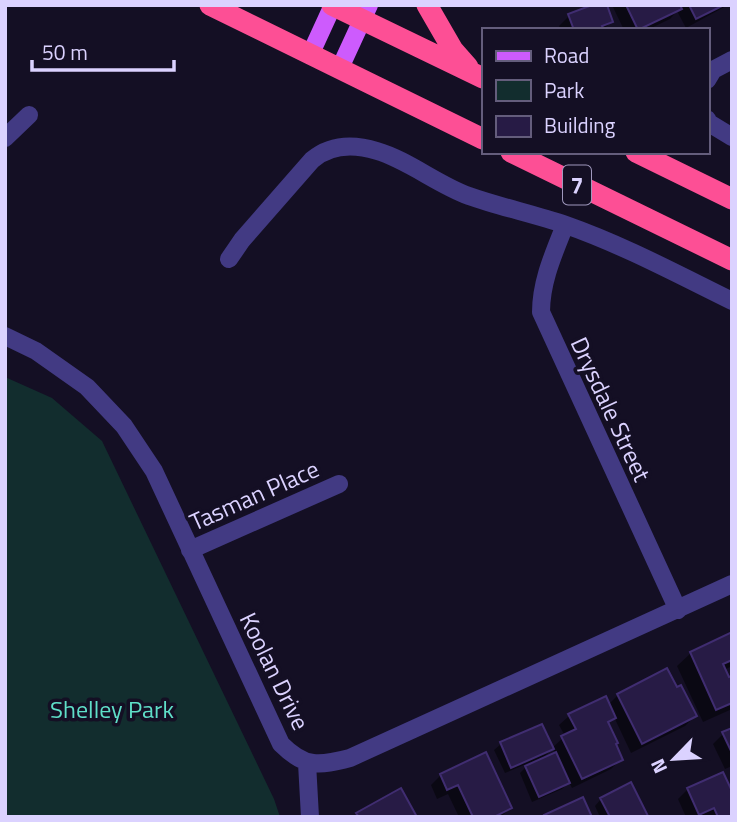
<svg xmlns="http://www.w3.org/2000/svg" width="737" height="822" font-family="'Titillium Web',sans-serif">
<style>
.green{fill:#122d2e}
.shadow{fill:#0007;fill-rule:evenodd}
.building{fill:#271b45;stroke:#402d71;stroke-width:2}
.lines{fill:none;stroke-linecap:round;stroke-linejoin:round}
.minor{stroke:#423a83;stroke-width:18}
.major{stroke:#cd5bfd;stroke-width:18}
.highway{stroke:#fd4f95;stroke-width:21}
.labels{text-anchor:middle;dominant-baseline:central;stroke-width:7;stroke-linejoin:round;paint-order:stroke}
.shield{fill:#140f24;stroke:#9f98bd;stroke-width:2}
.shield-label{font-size:23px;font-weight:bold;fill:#dbd2ff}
.street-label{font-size:24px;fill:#dbd2ff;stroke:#140f24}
.park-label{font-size:24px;fill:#5fdec8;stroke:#140f24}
</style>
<rect width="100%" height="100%" fill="#140f24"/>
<path class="green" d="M5,377L52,398L102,441L274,799L280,817H5Z"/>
<path class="shadow" d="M612,5H728L686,28L677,11L670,19L647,30H624Z
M569,16L611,22L603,30H561L559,26Z
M732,634V666L724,670L728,679L732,678V709L703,722L677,666L691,653Z
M618,695L695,716L685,726L631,753L614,717L607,724L621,759L611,769L572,788L569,782L562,789L532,802L520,773L531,762L505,773L494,750L501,744L552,748L565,736L559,725L569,716L608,705ZM553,748L556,754L541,760Z
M732,730V766L725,769L713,744L723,734Z
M485,755L510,808L501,817H459L448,794L437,799L431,785L441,775Z
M688,789L732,817H686L678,799Z
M601,799L646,815L600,817L595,806Z"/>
<path class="building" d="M592,5H607L613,22L602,26L604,30H574L568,14Z
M626,5H680L682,9L638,30Z
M689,5H724L696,19Z
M732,632V660L723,664L729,677L732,676V703L716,710L690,652Z
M667,668L677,687L681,685L697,716L642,744L617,694Z
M606,696L616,718L608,722L618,743L616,744L623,760L582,779L561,736L576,729L568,714Z
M542,724L554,749L511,768L500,742Z
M732,728V753L722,732Z
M486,752L512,808L494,817H473L458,785L447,790L440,774Z
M556,752L570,783L539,797L525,766Z
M723,772L732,791V817H718L714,808L699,815L687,788Z
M631,782L648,816L610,817L600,798Z
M401,788L417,817H359L356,813Z
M583,797L592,817H545L544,815Z"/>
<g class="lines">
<path class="minor" d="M707,80L713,70L732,60
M707,119L709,123L732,137
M5,138L29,115
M565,225C554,253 541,281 541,312L678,610
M229,259L242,240L312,160C331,144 354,144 377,151C408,160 438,185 469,196C500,207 534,214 566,225C623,245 677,274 732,301
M5,336L36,351L87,387L124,426L154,471L281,744C305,768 319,766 350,758L732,584
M190,550L339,484
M307,763L310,817"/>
<path class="major" d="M311,53L333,5
M340,68L369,5"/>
<path class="highway" d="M210,5L483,139
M332,5L483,78
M427,5L453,50L468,67
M511,152L732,260
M636,152L732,199"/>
</g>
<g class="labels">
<rect class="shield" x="563" y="165.5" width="28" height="39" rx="5"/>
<g class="shield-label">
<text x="577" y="185">7</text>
</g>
<g class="street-label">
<text transform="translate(611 409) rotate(65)">Drysdale Street</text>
<text transform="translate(254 495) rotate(-24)">Tasman Place</text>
<text transform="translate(275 671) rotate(64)">Koolan Drive</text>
</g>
<g class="park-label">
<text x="112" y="709">Shelley Park</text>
</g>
</g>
<rect width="737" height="822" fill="none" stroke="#dbd2ff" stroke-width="14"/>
<rect x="482" y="28" width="228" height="126" fill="#140f24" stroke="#645d7c" stroke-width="2"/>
<rect x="496" y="51" width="35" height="10" fill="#cd5bfd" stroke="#645d7c" stroke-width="2"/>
<text x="544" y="63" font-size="21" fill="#dbd2ff">Road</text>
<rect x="496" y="80" width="35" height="21" fill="#122d2e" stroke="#645d7c" stroke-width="2"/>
<text x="544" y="98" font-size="21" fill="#dbd2ff">Park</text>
<rect x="496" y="116" width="35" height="21" fill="#271b45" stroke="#645d7c" stroke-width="2"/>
<text x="544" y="133" font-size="21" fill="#dbd2ff">Building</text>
<g transform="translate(674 759) rotate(245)" stroke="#140f24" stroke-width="5" paint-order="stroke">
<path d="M0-5L12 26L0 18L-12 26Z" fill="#dbd2ff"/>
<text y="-10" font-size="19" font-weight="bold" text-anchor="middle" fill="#dbd2ff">N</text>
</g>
<path d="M32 60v10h142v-10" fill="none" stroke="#dbd2ff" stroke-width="3.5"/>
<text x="42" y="60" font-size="21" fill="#dbd2ff" stroke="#140f24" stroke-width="5" paint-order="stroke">50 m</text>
</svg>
